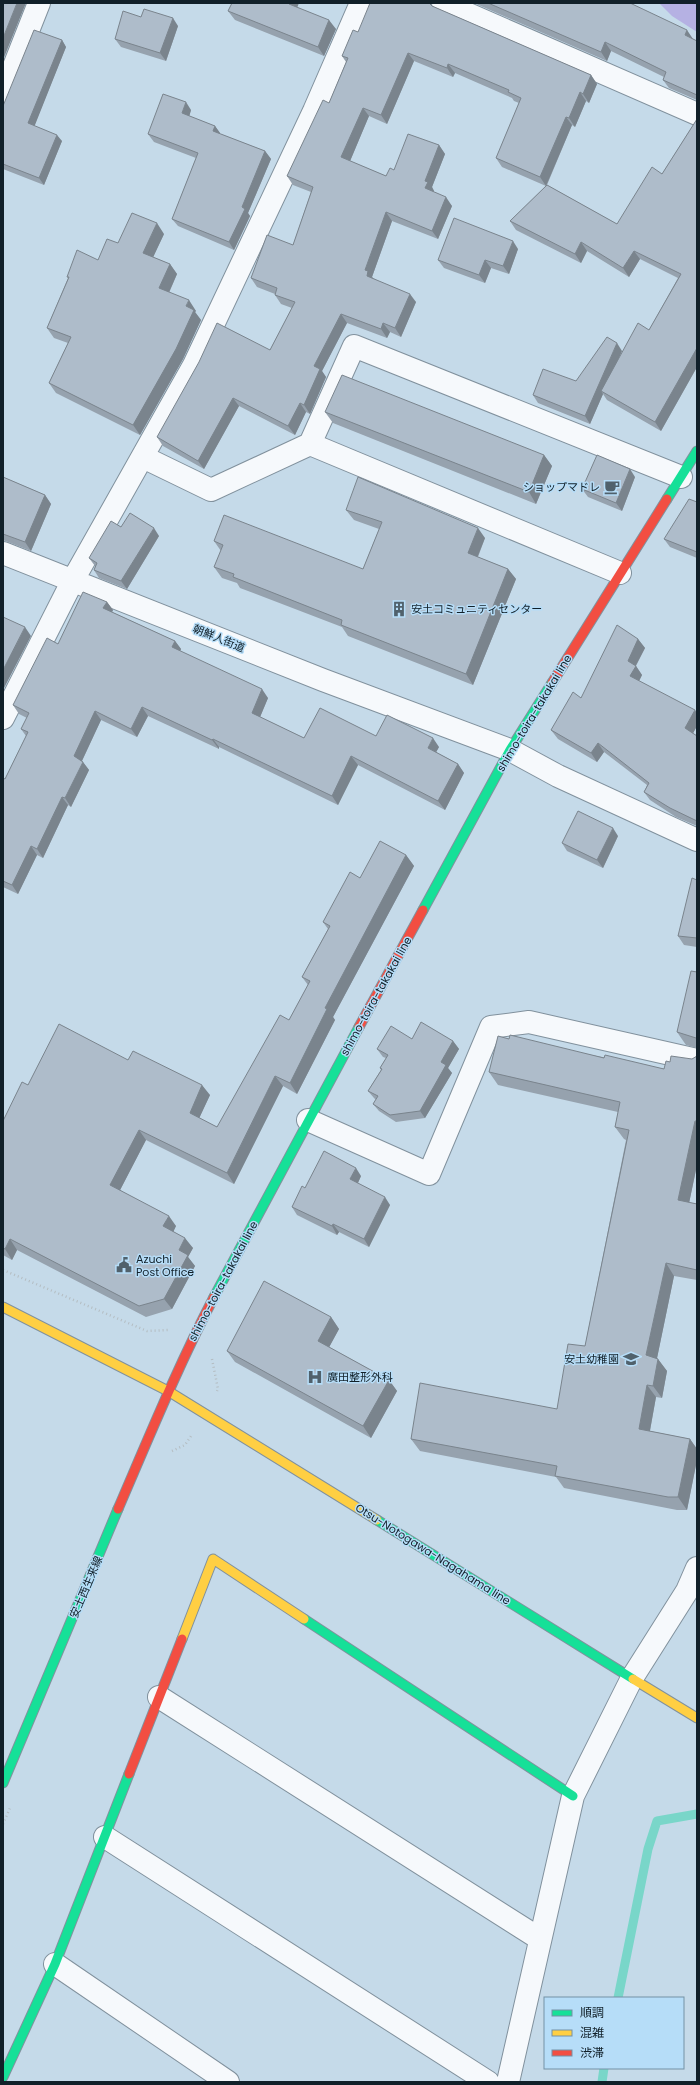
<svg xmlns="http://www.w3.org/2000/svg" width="700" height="2085" font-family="Poppins,'Noto Sans JP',sans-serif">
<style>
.forest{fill:#b5b1e3}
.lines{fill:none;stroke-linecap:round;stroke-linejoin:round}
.stream{stroke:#79d6c9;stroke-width:9}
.street-casing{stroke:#81919d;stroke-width:24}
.fast-casing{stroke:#81919d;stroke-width:11}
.slow-casing{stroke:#81919d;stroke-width:11}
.jam-casing{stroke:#81919d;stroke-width:11}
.path{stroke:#b4bdc2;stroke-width:2.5;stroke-dasharray:1 3;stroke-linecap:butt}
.street{stroke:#f6f9fc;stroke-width:22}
.fast{stroke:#16e098;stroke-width:9}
.slow{stroke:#ffcf43;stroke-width:9}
.jam{stroke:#f24e42;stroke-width:9}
.wall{fill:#96a2ae}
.shaded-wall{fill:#7a848d}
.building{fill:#aebcca;stroke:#7a848d}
.labels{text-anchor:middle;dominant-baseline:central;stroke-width:3;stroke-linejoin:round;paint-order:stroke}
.poi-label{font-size:11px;fill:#112029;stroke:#b6ddf8;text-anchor:start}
.street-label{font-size:11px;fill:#112029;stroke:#b6ddf8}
</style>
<rect width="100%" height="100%" fill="#c5dae9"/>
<path class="forest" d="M659,3H697V32L672,16Z"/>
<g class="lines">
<path class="stream" d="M618,1998L648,1849L657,1821L697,1814
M602,2082L604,2068"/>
<defs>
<path id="street" d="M443,3L697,114
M3,94L39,3
M143,457L211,490L310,444
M3,553L323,680L510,750L558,776L697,840
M620,573L310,444L354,346L681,477
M3,718L73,580L194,365L314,111L361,3
M308,1120L429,1174L491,1027L529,1022L697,1060
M159,1697L540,1939
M105,1837L488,2082
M55,1964L228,2082
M508,2082L573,1796L632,1678L687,1591L697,1568"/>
<path id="fast" d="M667,499L697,451
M423,910L510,750L552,683
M214,1297L359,1027
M377,1520L633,1679
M304,1619L573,1796
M3,1783L118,1509
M3,2077L55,1964L129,1774"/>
<path id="slow" d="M3,1307L168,1391
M168,1391L377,1520
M182,1639L213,1559L304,1619
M633,1679L697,1718"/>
<path id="jam" d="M552,683L667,499
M359,1027L423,910
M118,1509C149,1437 178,1366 214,1297
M129,1774L182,1639"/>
</defs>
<use href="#street" class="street-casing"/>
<use href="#fast" class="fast-casing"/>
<use href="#slow" class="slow-casing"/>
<use href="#jam" class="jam-casing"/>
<path class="path" d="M3,1270L147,1331L168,1330
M212,1359L218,1389L217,1391
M172,1451L185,1445L191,1436
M3,1824L10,1808"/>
<use href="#street" class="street"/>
<use href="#fast" class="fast"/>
<use href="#slow" class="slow"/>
<use href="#jam" class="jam"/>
</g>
<path class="wall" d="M474,3H630L697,41V100L669,88L663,80L664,77L611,51L607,61Z
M431,4L432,6L591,75L597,84L589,103L586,101L575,127L572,125L547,185L617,224L662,174L697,119V367L661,431L607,400L603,394L590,424L538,403L533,395L576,381L622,351L618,359L649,330L678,278L640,259L629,277L587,251L581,263L516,230L510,221L546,186L502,167L496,158L519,103L514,101L512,98L455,73L453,77L414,61L387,124L369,116L350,161L386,176L394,170L439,145L445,154L432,187L434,191V192L452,206L438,239L392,221L372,277L373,278L416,302L401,337L390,332L387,338L347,323L322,371L326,377L310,414L306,412L295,435L239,406L204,469L163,446L157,437L270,350L292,308L281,304L275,295V294L257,287L251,278L293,245L311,192L293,185L287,176L329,103L346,62L342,56L358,32Z
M297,7L336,29L324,56L235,20L228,11Z
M141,17L178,26L166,61L121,47L115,39Z
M62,40L66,47L34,126L62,141L44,185L3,169V106Z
M191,110L189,116L215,126L220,133V134L265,151L271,159L248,213L250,216L234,250L178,226L172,219L196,158L154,142L148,134Z
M164,234L153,257L170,264L177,274L169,293L196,311L195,312L201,320L183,359L140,435L56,393L49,383L68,343L54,338L47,328L68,278L67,277L98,260L118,243Z
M518,249L509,274L491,268L485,283L444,268L438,260Z
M325,412L544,455L552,466L536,504L333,423Z
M3,477L45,495L51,504L31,551L3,540Z
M635,477L622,511L588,497L582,489Z
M697,502V558L670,547L664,539Z
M346,510L485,538L478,557L508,569L516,579L473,685L348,636L342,627L240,588L237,583L222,578L214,567L221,551L214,541L363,569L379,529L354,520Z
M121,527L159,536L127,589L99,578L94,570L95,566L89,558Z
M107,602L113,610L112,612L175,641L181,649L180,651L268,698L260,717L304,738L376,736L439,747L436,752L458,764L464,773L445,810L358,765L338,805L219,747V749L148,716L137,737L101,720L82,761L89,770L71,807L68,805L43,858L37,855L18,894L3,887V778L5,779L26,736L21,729L27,718L19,714L13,705L58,644Z
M638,639L645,648L636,666L642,675L639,681L697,713V726L693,733L697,736V826L676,817L650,800L644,792L647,785L604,752L597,762L558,739L551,730Z
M618,836L603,868L567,851L562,843Z
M406,855L414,866L333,1017L335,1020L297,1094L283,1086L234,1184L146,1140L120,1190L176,1226L173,1231L193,1248L188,1257L195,1266L172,1309L146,1317L17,1250L12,1260L3,1255V1121L28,1085L128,1060L210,1095L199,1118L217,1127L289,1020L308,985L302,977L328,929L323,922L360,878Z
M697,880V947L684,945L678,936Z
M697,972V1048L686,1045L677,1032Z
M412,1039L453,1041L459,1049L448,1068L452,1073L425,1118L396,1122L379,1111L373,1104L376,1100L374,1098L368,1091L381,1070L380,1068L386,1058L383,1057L377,1049Z
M509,1039L664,1069L670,1062L692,1059L697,1056V1165L689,1203L697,1204V1280L674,1276L657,1358L667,1371L662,1398L656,1397L650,1431L690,1439L697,1449V1460L687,1510H677L564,1488L556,1477L420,1451L411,1439L557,1409L585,1346L626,1140L624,1139L615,1127L618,1112L498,1085L489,1072Z
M361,1176L358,1183L390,1205L369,1247L339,1232L337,1235L297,1215L292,1207L305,1188Z
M331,1317L339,1329L329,1347L389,1380L397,1391L371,1438L235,1362L227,1351Z"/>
<path class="shaded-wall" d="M17,3H26L3,60V38Z
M289,3H299L295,13L289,4Z
M173,18L178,26L166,61L160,53Z
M329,20L336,29L324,56L318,47Z
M687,30L693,39L685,35Z
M62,40L66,47L33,130L28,123Z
M605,42L611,51L607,61L601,52Z
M408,53L414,61L387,124L381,115Z
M448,64L455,73L453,77L447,68Z
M591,75L597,84L589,103L583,94Z
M580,92L586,101L575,127L569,118Z
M186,102L191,110L188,121L182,113Z
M363,108L369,116L348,166L341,157Z
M566,117L572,125L546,186L540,177Z
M215,126L220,133L218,139L213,131Z
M57,135L62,141L44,185L39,178Z
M439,145L445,154L432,187L434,191L431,197L425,188V181Z
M265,151L271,159L248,213L250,216L234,250L229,242L242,207Z
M446,197L452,206L438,239L432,231Z
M386,212L392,221L372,277L374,280L367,276L365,270Z
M157,223L164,234L150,264L143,253Z
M513,241L518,249L509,274L503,266Z
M581,242L587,251L581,263L575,254Z
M634,251L640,259L629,277L623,268Z
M485,260L491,268L485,283L479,275Z
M170,264L177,274L166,299L159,288Z
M410,294L416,302L401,337L395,328Z
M189,300L196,311L195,312L201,320L183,359L140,435L133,425Z
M341,314L347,323L322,371L326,377L310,414L304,405L314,366Z
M383,323L390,332L387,338L381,329Z
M617,343L622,351L604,393L601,391L603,394L590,424L585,416Z
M697,348V367L661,431L655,422Z
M233,398L239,406L204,469L198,461Z
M300,403L306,412L295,435L288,426Z
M544,455L552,466L536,504L529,492Z
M630,469L635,477L622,511L616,503Z
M45,495L51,504L31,551L25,542Z
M154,528L159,536L127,589L121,581Z
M478,528L485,538L475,563L468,553Z
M508,569L516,579L473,685L466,674Z
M107,602L113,610L110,616L103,608Z
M25,627L31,636L3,690V670Z
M638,639L645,648L635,667L636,666L642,675L637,685L630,676L628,661Z
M175,641L181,649L178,656L172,647Z
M262,689L268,698L258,722L252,713Z
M142,707L148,716L137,737L131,729Z
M695,710L697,713V726L691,737L685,728Z
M95,711L101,720L80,765L74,756Z
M433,738L439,747L434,756L428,748Z
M213,739L219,747V749L212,740Z
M598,743L604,752L597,762L591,753Z
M351,756L358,765L338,805L332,796Z
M83,762L89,770L71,807L65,798Z
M458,764L464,773L445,810L438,801Z
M62,797L68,805L43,858L37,849Z
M613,828L618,836L603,868L597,860Z
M31,846L37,855L18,894L12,885Z
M406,855L414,866L333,1017L335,1020L297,1094L290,1083L325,1008Z
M453,1041L459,1049L448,1068L452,1073L425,1118L420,1111L441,1062Z
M275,1076L283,1086L234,1184L227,1173Z
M202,1085L210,1095L197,1123L190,1113Z
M695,1121L697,1124V1165L687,1213L678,1200Z
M139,1130L146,1140L117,1196L110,1185Z
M356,1168L361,1176L356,1187L350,1179Z
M385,1197L390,1205L369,1247L364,1239Z
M169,1216L176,1226L171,1237L163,1226Z
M333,1224L339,1232L337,1235L332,1226Z
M185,1238L193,1248L188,1257L195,1266L172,1309L164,1299L179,1250Z
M10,1239L17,1250L12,1260L5,1249Z
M666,1263L674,1276L655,1368L646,1355Z
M331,1317L339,1329L326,1353L318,1341Z
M658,1359L667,1371L662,1398L653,1386Z
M389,1380L397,1391L371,1438L363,1426Z
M647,1385L656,1397L648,1441L639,1429Z
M690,1439L697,1449V1460L687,1510L678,1497Z"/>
<path class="building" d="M3,3H17L3,38Z
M232,3H289V4L329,20L318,47L228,11Z
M370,3H429L432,6L591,75L583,94L580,92L569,118L566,117L540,177L496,158L521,98L508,92L509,90L448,64L447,68L408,53L381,115L363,108L341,157L386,176L390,168L394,170L408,134L439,145L425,181L428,182L425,188L446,197L432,231L386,212L365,270L368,271L367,276L410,294L395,328L383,323L381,329L341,314L314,366L320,369L304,405L300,403L288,426L233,398L198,461L157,437L199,362L217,323L270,350L295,302L275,295L277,288L251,278L267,235L293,245L313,187L287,176L323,100L329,103L348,58L342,56L353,30L358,32Z
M488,3H630L687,30L685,35L697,41V95L663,80L666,72L605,42L601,52Z
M144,9L173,18L160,53L115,39L123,11L141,17Z
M34,30L62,40L28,123L57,135L39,178L3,164V106Z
M163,94L186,102L182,113L215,126L213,131L265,151L242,207L245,209L229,242L172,219L198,153L148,134Z
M697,119V348L655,422L601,391L638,323L649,330L681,274L634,251L623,268L581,242L575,254L510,221L547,185L617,224L652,167L662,174Z
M132,213L157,223L143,253L170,264L159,288L189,300L186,306L194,310L176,349L133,425L49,383L71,337L47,328L69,277H67L77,250L98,260L107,239L118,243Z
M454,218L513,241L503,266L485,260L479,275L438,260Z
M607,337L617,343L585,416L533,395L543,369L576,381Z
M342,375L544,455L529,492L325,412Z
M597,455L630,469L616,503L582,489Z
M3,477L45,495L25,542L3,534Z
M358,477L478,528L468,553L508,569L466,674L341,625L342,620L233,577L234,574L214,567L223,545L214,541L224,515L363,569L382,522L346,510Z
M689,499L697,502V552L664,539Z
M130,513L154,528L121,581L94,570L97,563L89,558L111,521L121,527Z
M83,592L107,602L103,608L175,641L172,647L262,689L252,713L304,738L320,708L376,736L387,715L433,738L428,748L458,764L438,801L351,756L332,796L213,739L212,740L142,707L131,729L95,711L74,756L83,762L65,798L62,797L37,849L31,846L12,885L3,881V778L5,779L28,732L21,729L29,713L13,705L47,638L58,644Z
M3,617L25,627L3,670Z
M617,625L638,639L628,661L636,666L630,676L695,710L685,728L697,736V821L670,808L644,792L649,783L598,743L591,753L551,730L573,692L581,698Z
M578,811L613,828L597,860L562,843Z
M380,841L406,855L325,1008L327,1009L290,1083L275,1076L227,1173L139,1130L110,1185L169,1216L163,1226L185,1238L179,1250L188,1255L164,1299L139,1306L10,1239L5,1249L3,1248V1121L22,1082L28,1085L59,1024L128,1060L133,1051L202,1085L190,1113L217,1127L280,1015L289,1020L310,981L302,977L330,926L323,922L350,872L360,878Z
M692,878L697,880V938L678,936Z
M691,971L697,972V1039L696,1038L677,1032Z
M421,1022L453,1041L441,1062L446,1065L420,1111L390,1115L373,1104L378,1096L368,1091L382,1069L380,1068L388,1055L377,1049L391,1026L412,1039Z
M510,1035L604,1058L605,1055L664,1069L666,1061L670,1062L671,1056L692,1059L697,1056V1121H695L678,1200L697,1204V1270L666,1263L646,1355L658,1359L653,1386L647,1385L639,1429L690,1439L678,1497H668L555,1476L557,1466L411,1439L420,1383L557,1409L568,1344L585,1346L629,1130L615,1127L620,1102L489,1072L498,1036L509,1039Z
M324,1151L356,1168L350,1179L385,1197L364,1239L333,1224L332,1226L292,1207L302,1186L305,1188Z
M264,1281L331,1317L318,1341L389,1380L363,1426L227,1351Z"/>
<defs>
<symbol id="cafe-bare" viewBox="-9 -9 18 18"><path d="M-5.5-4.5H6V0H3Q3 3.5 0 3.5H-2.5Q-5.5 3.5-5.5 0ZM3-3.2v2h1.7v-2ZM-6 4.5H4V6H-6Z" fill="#50616c" stroke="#b6ddf8" stroke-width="2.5" paint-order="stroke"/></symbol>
<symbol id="building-bare" viewBox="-9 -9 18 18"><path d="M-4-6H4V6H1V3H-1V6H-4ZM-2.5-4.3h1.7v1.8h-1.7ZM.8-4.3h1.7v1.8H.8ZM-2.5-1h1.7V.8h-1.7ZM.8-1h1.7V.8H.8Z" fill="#50616c" stroke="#b6ddf8" stroke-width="2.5" paint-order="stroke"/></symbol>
<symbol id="civic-bare" viewBox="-9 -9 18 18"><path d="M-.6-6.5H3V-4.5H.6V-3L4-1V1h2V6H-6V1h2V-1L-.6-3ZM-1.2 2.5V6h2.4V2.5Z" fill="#50616c" stroke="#b6ddf8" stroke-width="2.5" paint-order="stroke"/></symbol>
<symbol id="school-bare" viewBox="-9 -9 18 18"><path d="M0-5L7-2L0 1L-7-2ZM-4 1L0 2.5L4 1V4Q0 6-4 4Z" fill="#50616c" stroke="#b6ddf8" stroke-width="2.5" paint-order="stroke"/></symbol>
<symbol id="hospital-bare" viewBox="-9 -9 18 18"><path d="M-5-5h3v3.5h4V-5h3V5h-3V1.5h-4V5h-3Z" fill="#50616c" stroke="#b6ddf8" stroke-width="2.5" paint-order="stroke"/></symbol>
</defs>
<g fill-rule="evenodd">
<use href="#cafe-bare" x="601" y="476" width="22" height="22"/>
<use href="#building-bare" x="388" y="598" width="22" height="22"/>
<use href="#civic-bare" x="113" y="1254" width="22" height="22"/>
<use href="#school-bare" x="620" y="1348" width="22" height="22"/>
<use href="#hospital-bare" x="304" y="1366" width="22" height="22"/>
</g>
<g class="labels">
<g class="poi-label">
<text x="600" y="487" text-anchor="end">ショップマドレ</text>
<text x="411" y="609">安土コミュニティセンター</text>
<text x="136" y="1259">Azuchi<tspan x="136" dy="13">Post Office</tspan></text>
<text x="619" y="1359" text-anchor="end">安土幼稚園</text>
<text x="327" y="1377">廣田整形外科</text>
</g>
<g class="street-label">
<text transform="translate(219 638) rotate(22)">朝鮮人街道</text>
<text transform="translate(534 713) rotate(-59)">shimo-toira-takakai line</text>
<text transform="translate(376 996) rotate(-61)">shimo-toira-takakai line</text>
<text transform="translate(223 1281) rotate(-62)">shimo-toira-takakai line</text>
<text transform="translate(433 1554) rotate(32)">Otsu-Notogawa-Nagahama line</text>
<text transform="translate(86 1587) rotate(-67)">安土西生来線</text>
</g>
</g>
<rect width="700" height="2085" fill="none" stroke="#112029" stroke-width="8"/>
<rect x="544" y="1997" width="140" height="72" fill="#b6ddf8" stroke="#7491a5"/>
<rect x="552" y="2010" width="20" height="6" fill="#16e098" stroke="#7491a5"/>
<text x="580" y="2017" font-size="12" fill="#112029">順調</text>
<rect x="552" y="2030" width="20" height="6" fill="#ffcf43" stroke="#7491a5"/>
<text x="580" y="2037" font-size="12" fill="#112029">混雑</text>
<rect x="552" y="2050" width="20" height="6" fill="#f24e42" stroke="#7491a5"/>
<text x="580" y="2057" font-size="12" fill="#112029">渋滞</text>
</svg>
